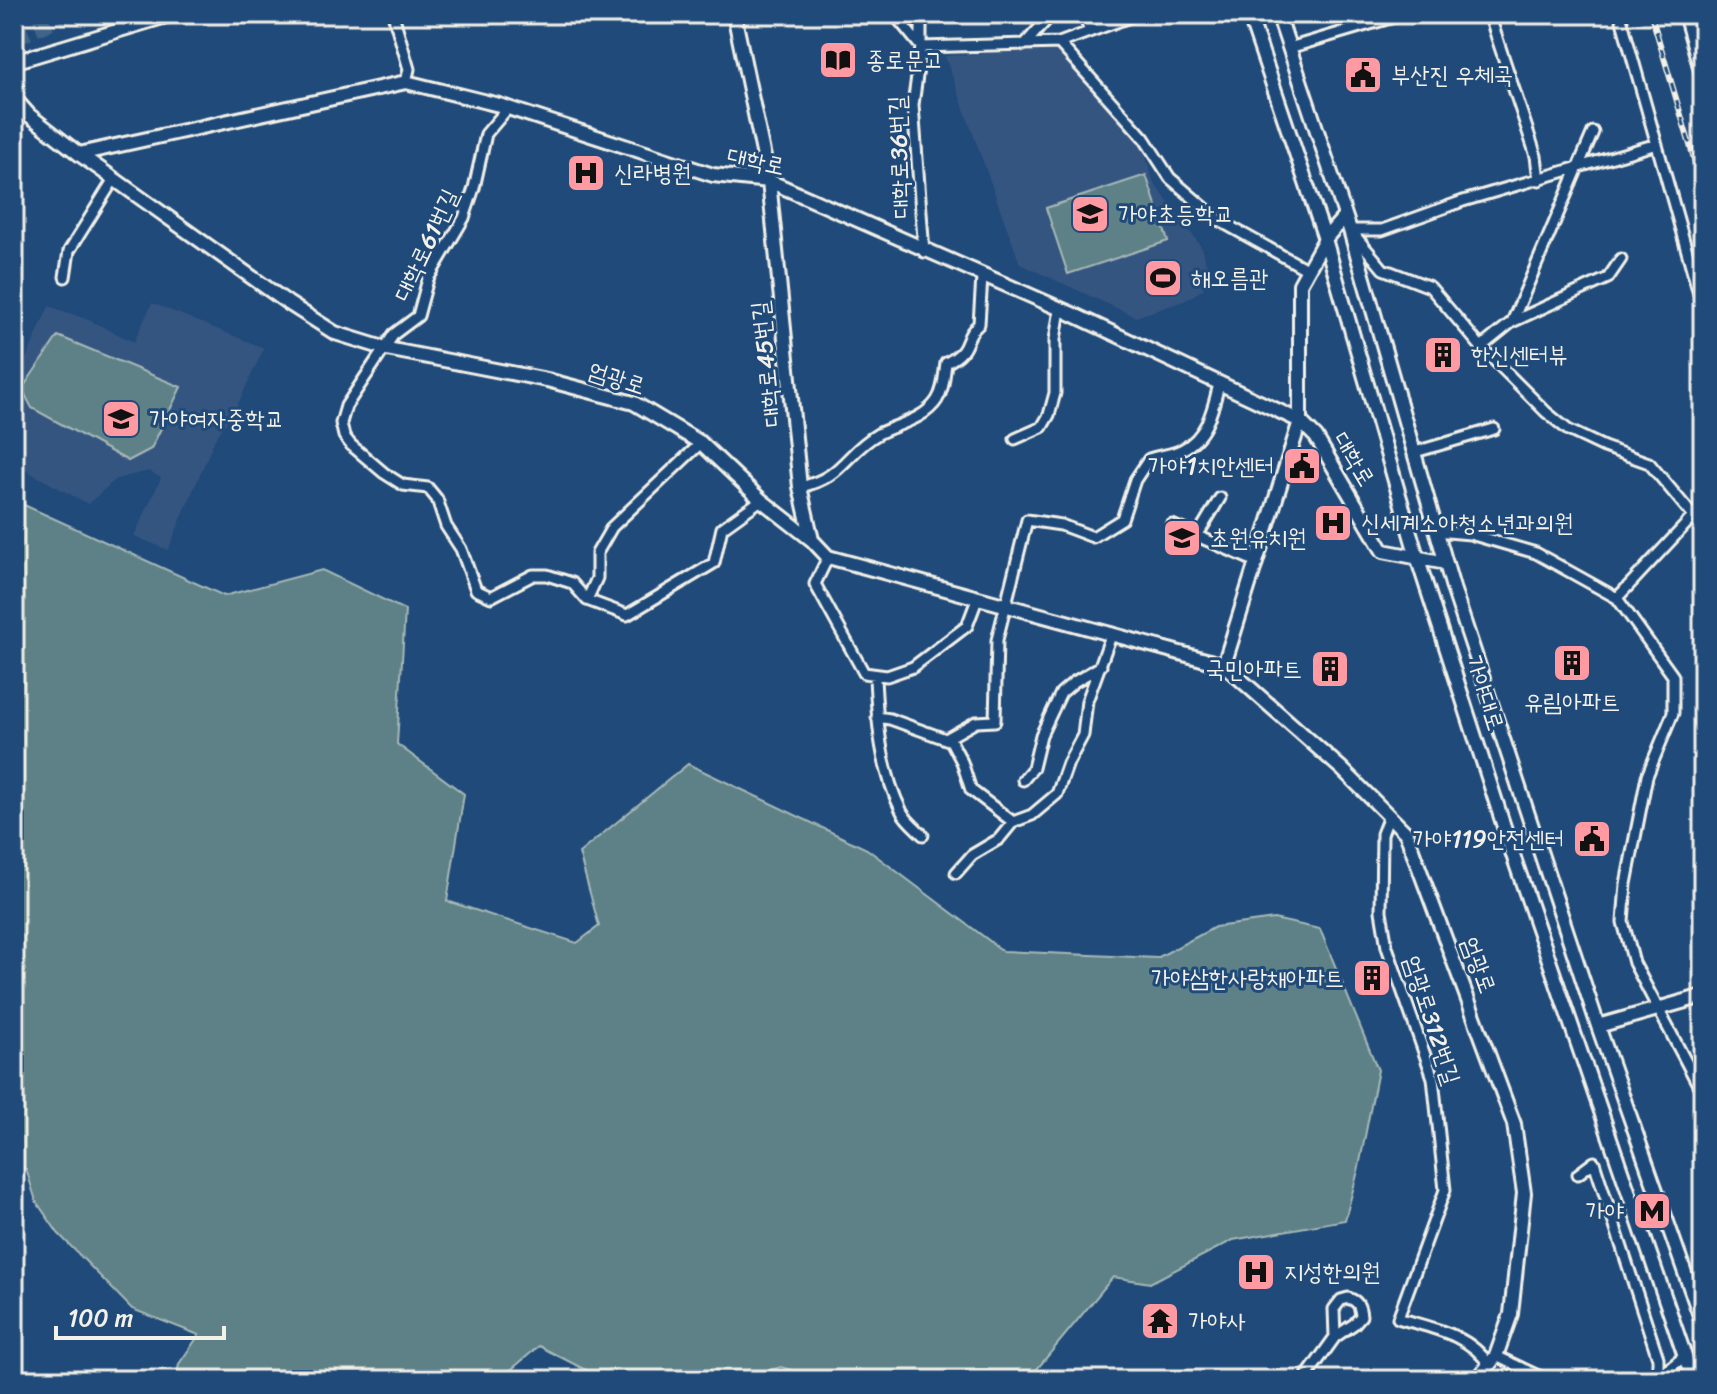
<svg xmlns="http://www.w3.org/2000/svg" width="1717" height="1394" font-family="Sriracha,'Poor Story',sans-serif">
<style>
.built{fill:#345481}
.green{fill:#5d8186;stroke:#a8b9b7;stroke-width:2}
.lines{fill:none;stroke-linecap:round;stroke-linejoin:round}
.highway-tunnel{stroke:#3f638a;stroke-width:16;stroke-dasharray:16 8;stroke-linecap:butt}
.street-casing{stroke:#f4f1e8;stroke-width:15}
.secondary-casing{stroke:#f4f1e8;stroke-width:18}
.street{stroke:#1f4a7a;stroke-width:9}
.secondary{stroke:#1f4a7a;stroke-width:12}
.rail-casing{stroke:#f4f1e8;stroke-width:6}
.rail{stroke:#1f4a7a;stroke-width:3;stroke-dasharray:9;stroke-linecap:butt}
.labels{text-anchor:middle;dominant-baseline:central;stroke-width:6;stroke-linejoin:round;paint-order:stroke}
.poi-label{font-size:24px;fill:#f4f1e8;stroke:#1f4a7a;text-anchor:start}
.street-label{font-size:24px;fill:#f4f1e8;stroke:#1f4a7a}
</style>
<rect width="100%" height="100%" fill="#1f4a7a"/>
<filter id="ink" filterUnits="userSpaceOnUse"><feTurbulence type="fractalNoise" baseFrequency=".0125" numOctaves="2"/><feDisplacementMap in="SourceGraphic" scale="16" xChannelSelector="R" yChannelSelector="G"/><feConvolveMatrix kernelMatrix="1 2 1 2 8 2 1 2 1" color-interpolation-filters="sRGB"/></filter>
<g filter="url(#ink)">
<path class="built" d="M1062,49L1140,139L1154,183L1200,245L1208,268L1206,284L1202,290L1184,301L1136,317L1020,264L945,56Z
M152,303L264,348L236,408L215,439L168,550L134,536L161,478L149,471L116,479L88,504L25,470L14,430V387L49,306L89,320L134,342Z"/>
<path class="green" d="M1146,175L1168,241L1068,274L1046,208Z
M58,336L181,387L151,449L128,461L32,408L22,389Z
M14,471L24,505L224,596L322,570L405,610L397,744L464,794L447,901L577,943L599,926L579,853L688,764L867,849L1003,951L1157,958L1215,927L1274,919L1320,929L1378,1070L1359,1167L1345,1220L1233,1240L1150,1283L1113,1277L1028,1380H822L781,1367L738,1380H605L539,1346L499,1380H176L179,1364L199,1335L132,1309L58,1233L36,1201L26,1169L14,1165Z"/>
<g class="lines">
<path class="highway-tunnel" d="M14,38L69,14"/>
<defs>
<path id="street" d="M393,14L409,69L406,82
M894,14L921,47L1059,43L1138,14
M921,14V47L913,105L924,252
M1083,14L1090,31
M1620,14L1703,308
M1492,23L1536,156L1539,180
M1059,43L1144,138L1170,178L1220,221L1308,270
M1024,45L1052,14
M1289,48L1404,14
M508,108L486,134L474,188L464,218L428,279L418,316L394,334L346,406L341,423L344,436L351,445L384,473L403,485L428,488L437,499L446,526L461,549L476,590L491,597L533,575H547L572,583L587,600L627,615L714,563L722,528L761,500
M1350,230H1382L1463,201L1657,144
M1352,232L1383,269L1430,287L1481,347L1546,412L1568,430L1604,447L1649,463L1694,517
M65,277L69,251L114,179
M1512,322L1593,132
M1481,347L1512,322L1608,278L1621,259
M1015,439L1042,427L1049,415L1055,393V340L1060,309
M1415,452L1494,429
M800,487C843,478 845,453 878,434C897,424 924,420 937,400C944,389 944,376 946,363C974,349 961,339 979,324L982,277
M1172,525L1257,562
M1436,531L1470,534L1536,553L1617,598L1673,676V713L1647,776L1626,884L1623,922L1634,963L1703,1094
M1197,536L1220,498
M828,557L815,584L864,673L887,676L913,667L967,626L978,597
M1617,598L1703,506
M587,600L597,578V553L612,527L701,443
M875,677C877,722 881,771 902,812C906,820 916,828 923,835
M877,717L890,719L951,741L962,762L971,790L1013,822
M946,739L976,722L995,721L997,640L1027,520L1061,525L1093,537L1122,519L1135,480L1149,459C1160,455 1172,455 1181,450C1207,438 1213,409 1219,384
M1023,780L1033,768L1041,735L1061,693L1074,682L1101,666
M1389,816L1382,834L1381,911L1387,947L1433,1078L1445,1190L1398,1318C1431,1328 1470,1334 1489,1365
M956,873L972,855L999,839L1013,822L1032,815L1057,794L1068,763L1083,735L1087,701L1112,633
M1578,1174L1594,1162L1658,1358V1377
M1496,1356L1547,1380
M1657,1378L1685,1356
M1304,1380L1335,1337L1354,1324L1361,1316C1360,1306 1358,1301 1348,1298L1341,1300L1334,1309L1335,1337"/>
<path id="secondary" d="M734,14L769,181L800,487L812,540
M1249,14L1325,239L1417,557L1515,861L1693,1380
M1278,14L1350,230L1453,588L1598,1026L1703,1324
M1685,14L1703,77
M14,62L173,14
M14,98L29,115L79,154L288,303L335,333L387,349L547,380L634,403L701,443L761,500L812,540L828,557L1224,665L1342,769L1406,833L1514,1124L1524,1193L1511,1314L1496,1356L1477,1380
M79,154L406,82L499,105L713,175L769,181L1070,313L1300,421L1316,437L1383,551L1446,563
M1224,665L1300,421V284L1325,239L1345,216
M1598,1026L1703,996"/>
</defs>
<use href="#street" class="street-casing"/>
<use href="#secondary" class="secondary-casing"/>
<use href="#street" class="street"/>
<use href="#secondary" class="secondary"/>
<defs>
<path id="rail" d="M1651,14L1703,189"/>
</defs>
<use href="#rail" class="rail-casing"/>
<use href="#rail" class="rail"/>
</g>
</g>
<defs>
<symbol id="library-square" viewBox="-11 -11 22 22"><rect x="-9" y="-9" width="18" height="18" rx="4" fill="#ff9aa2" stroke="#1f4a7a"/><path d="M-6-4Q-3-5.5-.7-3.5V5Q-3 3-6 4ZM6-4Q3-5.5 .7-3.5V5Q3 3 6 4Z" fill="#111"/></symbol>
<symbol id="civic-square" viewBox="-11 -11 22 22"><rect x="-9" y="-9" width="18" height="18" rx="4" fill="#ff9aa2" stroke="#1f4a7a"/><path d="M-.6-6.5H3V-4.5H.6V-3L4-1V1h2V6H-6V1h2V-1L-.6-3ZM-1.2 2.5V6h2.4V2.5Z" fill="#111"/></symbol>
<symbol id="hospital-square" viewBox="-11 -11 22 22"><rect x="-9" y="-9" width="18" height="18" rx="4" fill="#ff9aa2" stroke="#1f4a7a"/><path d="M-5-5h3v3.5h4V-5h3V5h-3V1.5h-4V5h-3Z" fill="#111"/></symbol>
<symbol id="school-square" viewBox="-11 -11 22 22"><rect x="-9" y="-9" width="18" height="18" rx="4" fill="#ff9aa2" stroke="#1f4a7a"/><path d="M0-5L7-2L0 1L-7-2ZM-4 1L0 2.5L4 1V4Q0 6-4 4Z" fill="#111"/></symbol>
<symbol id="stadium-square" viewBox="-11 -11 22 22"><rect x="-9" y="-9" width="18" height="18" rx="4" fill="#ff9aa2" stroke="#1f4a7a"/><path d="M0-5a6.5 5 0 1 0 0 10a6.5 5 0 1 0 0-10ZM-3.5-1.8h7v3.6h-7Z" fill="#111"/></symbol>
<symbol id="building-square" viewBox="-11 -11 22 22"><rect x="-9" y="-9" width="18" height="18" rx="4" fill="#ff9aa2" stroke="#1f4a7a"/><path d="M-4-6H4V6H1V3H-1V6H-4ZM-2.5-4.3h1.7v1.8h-1.7ZM.8-4.3h1.7v1.8H.8ZM-2.5-1h1.7V.8h-1.7ZM.8-1h1.7V.8H.8Z" fill="#111"/></symbol>
<symbol id="metro-square" viewBox="-11 -11 22 22"><rect x="-9" y="-9" width="18" height="18" rx="4" fill="#ff9aa2" stroke="#1f4a7a"/><path d="M-5.5 5V-5H-3L0 0L3-5H5.5V5H3V-.5L0 4L-3-.5V5Z" fill="#111"/></symbol>
<symbol id="temple-square" viewBox="-11 -11 22 22"><rect x="-9" y="-9" width="18" height="18" rx="4" fill="#ff9aa2" stroke="#1f4a7a"/><path d="M0-6L5-2H3V0L6.5 2.5H4V6H1.5V3h-3V6H-4V2.5H-6.5L-3 0V-2H-5Z" fill="#111"/></symbol>
</defs>
<g fill-rule="evenodd">
<use href="#library-square" x="816" y="38" width="44" height="44"/>
<use href="#civic-square" x="1341" y="53" width="44" height="44"/>
<use href="#hospital-square" x="564" y="151" width="44" height="44"/>
<use href="#school-square" x="1068" y="192" width="44" height="44"/>
<use href="#stadium-square" x="1141" y="256" width="44" height="44"/>
<use href="#building-square" x="1421" y="333" width="44" height="44"/>
<use href="#school-square" x="99" y="397" width="44" height="44"/>
<use href="#civic-square" x="1280" y="444" width="44" height="44"/>
<use href="#hospital-square" x="1311" y="501" width="44" height="44"/>
<use href="#school-square" x="1160" y="516" width="44" height="44"/>
<use href="#building-square" x="1550" y="641" width="44" height="44"/>
<use href="#building-square" x="1308" y="647" width="44" height="44"/>
<use href="#civic-square" x="1570" y="817" width="44" height="44"/>
<use href="#building-square" x="1350" y="956" width="44" height="44"/>
<use href="#metro-square" x="1630" y="1189" width="44" height="44"/>
<use href="#hospital-square" x="1234" y="1250" width="44" height="44"/>
<use href="#temple-square" x="1138" y="1299" width="44" height="44"/>
</g>
<g class="labels">
<g class="poi-label">
<text x="866" y="60">종로문고</text>
<text x="1391" y="75">부산진 우체국</text>
<text x="614" y="173">신라병원</text>
<text x="1118" y="214">가야초등학교</text>
<text x="1191" y="278">해오름관</text>
<text x="1471" y="355">한신센터뷰</text>
<text x="149" y="419">가야여자중학교</text>
<text x="1274" y="466" text-anchor="end">가야1치안센터</text>
<text x="1361" y="523">신세계소아청소년과의원</text>
<text x="1210" y="538">초원유치원</text>
<text x="1302" y="669" text-anchor="end">국민아파트</text>
<text x="1572" y="702" text-anchor="middle">유림아파트</text>
<text x="1564" y="839" text-anchor="end">가야119안전센터</text>
<text x="1344" y="978" text-anchor="end">가야삼한사랑채아파트</text>
<text x="1624" y="1211" text-anchor="end">가야</text>
<text x="1284" y="1272">지성한의원</text>
<text x="1188" y="1321">가야사</text>
</g>
<g class="street-label">
<text transform="translate(899 157) rotate(-92)">대학로36번길</text>
<text transform="translate(756 161) rotate(12)">대학로</text>
<text transform="translate(426 245) rotate(-65)">대학로61번길</text>
<text transform="translate(766 364) rotate(-96)">대학로45번길</text>
<text transform="translate(617 378) rotate(18)">엄광로</text>
<text transform="translate(1354 459) rotate(59)">대학로</text>
<text transform="translate(1485 693) rotate(72)">가야대로</text>
<text transform="translate(1479 965) rotate(70)">엄광로</text>
<text transform="translate(1432 1020) rotate(72)">엄광로312번길</text>
</g>
</g>
<rect width="1717" height="1394" fill="none" stroke="#1f4a7a" stroke-width="48"/>
<rect x="24" y="24" width="1669" height="1346" fill="none" stroke="#f4f1e8" stroke-width="3" filter="url(#ink)"/>
<path d="M56 1326v12h168v-12" fill="none" stroke="#f4f1e8" stroke-width="4"/>
<text x="68" y="1326" font-size="24" fill="#f4f1e8" stroke="#1f4a7a" stroke-width="6" paint-order="stroke">100 m</text>
</svg>
